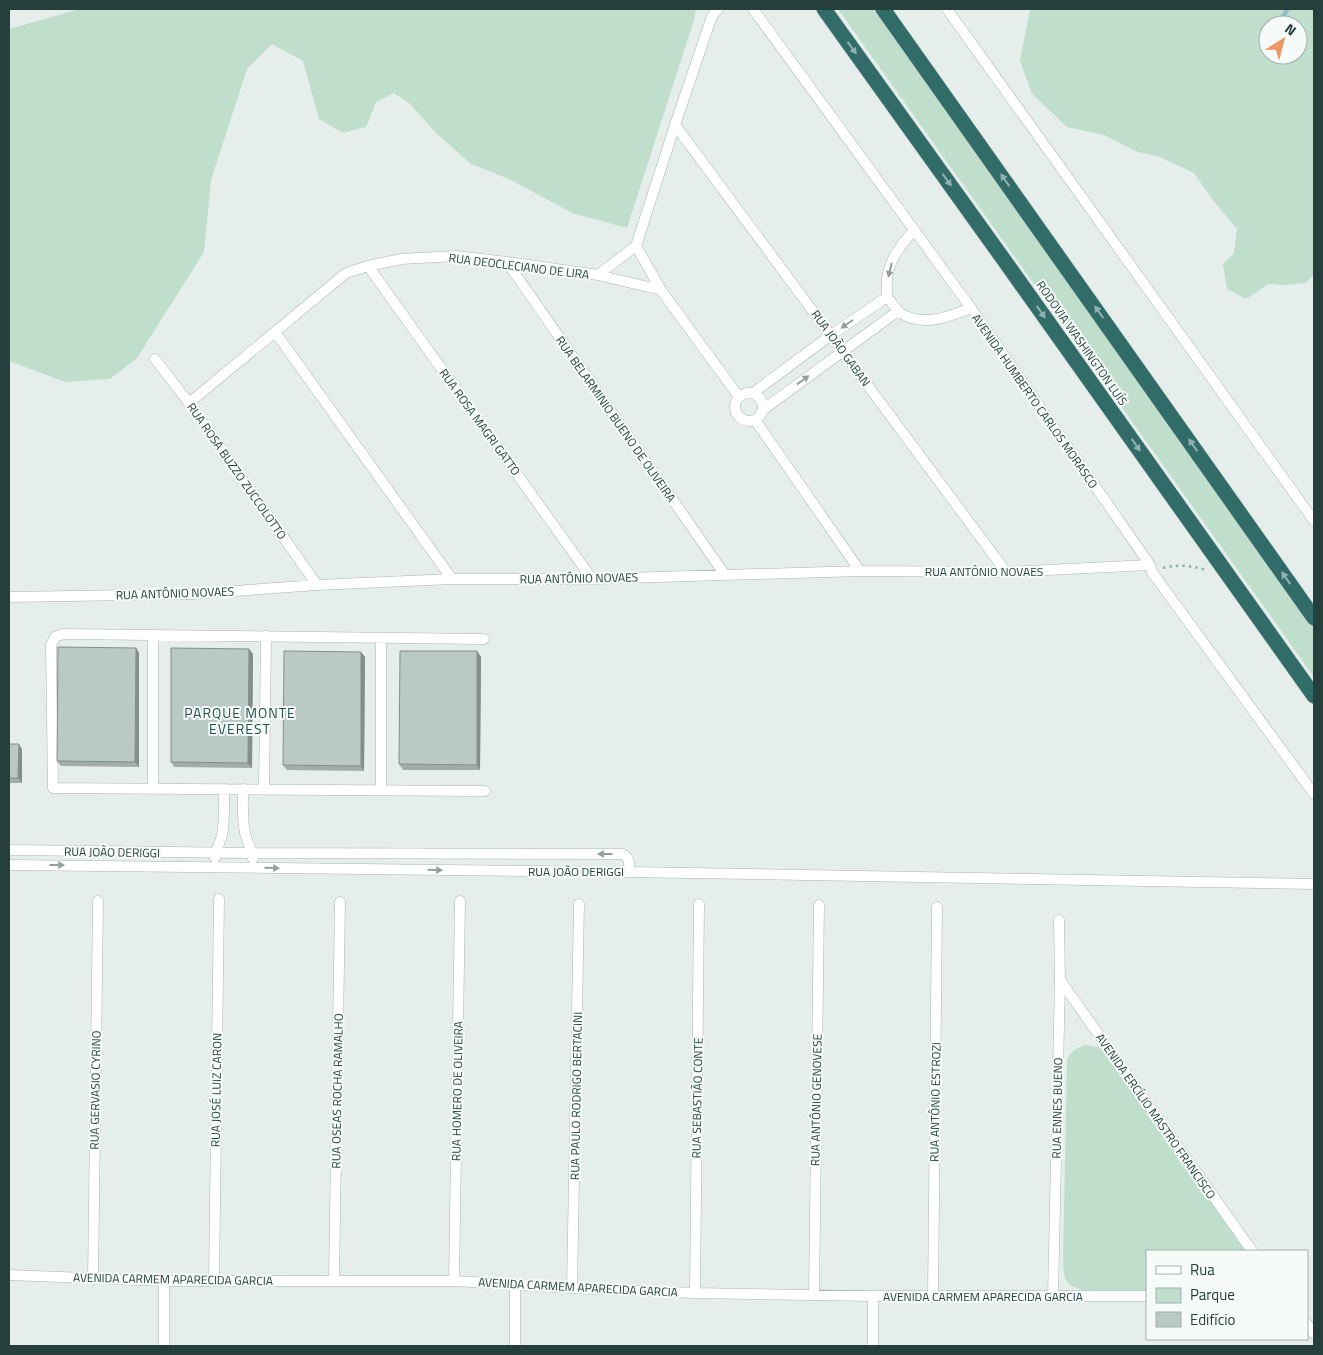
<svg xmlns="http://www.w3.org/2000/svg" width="1323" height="1355" font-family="'Titillium Web',sans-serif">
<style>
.green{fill:#bfdecc;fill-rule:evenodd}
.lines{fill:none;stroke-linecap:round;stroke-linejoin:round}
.stream{stroke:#90bed1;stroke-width:4}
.minor-casing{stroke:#a8b6b4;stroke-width:11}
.motorway-casing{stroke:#c2cac8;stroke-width:16}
.path{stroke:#87b1a9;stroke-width:2.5;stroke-dasharray:2.5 4;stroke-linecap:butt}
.minor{stroke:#fff;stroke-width:10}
.motorway{stroke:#316c68;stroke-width:15}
.wall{fill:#a1ada9}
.shaded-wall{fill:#838d8a}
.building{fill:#bbc9c5;stroke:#838d8a}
.oneway{fill:#94b3b0}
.oneway2{fill:#92a09e}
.labels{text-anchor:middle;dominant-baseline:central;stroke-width:4;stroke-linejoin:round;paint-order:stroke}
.street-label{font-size:12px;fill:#25403c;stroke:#f6faf9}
.neighbourhood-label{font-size:14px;letter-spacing:1px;fill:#21524d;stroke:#f6faf9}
</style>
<rect width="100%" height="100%" fill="#e6eeec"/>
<path class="green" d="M80,9H696L694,20L627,228L572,213L511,180L471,164L437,134L409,103L394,93L376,102L366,127L343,133L319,119L303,61L272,44L247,69L211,180L204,252L137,358L110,379L65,382L9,361V29Z
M838,9H875L1314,628V677Z
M1030,9H1314V274L1306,283L1285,285L1268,284L1246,299L1227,289L1223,264L1234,253L1237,229L1212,199L1194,173L1160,157L1135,151L1104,135L1067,127L1032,94L1020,61ZM1268,25H1298V55H1268Z
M1085,1045L1098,1047L1105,1051L1247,1251H1147V1291L1083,1290C1064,1285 1064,1279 1063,1261L1067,1059C1072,1051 1076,1048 1085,1045Z"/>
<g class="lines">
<path class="stream" d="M1277,25L1288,9"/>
<defs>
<path id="minor" d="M753,9L971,308L1150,565L1152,572L1314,794
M947,9L1314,521
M675,125L1006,572
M914,230C903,243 892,255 888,273C886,280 887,289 887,297C891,301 895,308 899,312C922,328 948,317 971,308
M636,246L661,290L739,397
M507,262L725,575
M368,266L592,579
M598,275L636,246L675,125L712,16L718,9
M275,332L452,579
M155,359L189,403L317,585
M735 407a14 14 0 1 1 28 0a14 14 0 1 1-28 0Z
M753,393L831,335L887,297
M189,403L346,273L368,266L401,259L456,256L507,262L598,275L661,290
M764,409L898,311
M755,420L860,571
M9,597L192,594L317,585L452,579H592L860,571L1006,572L1150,565
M153,635V788
M381,638V790
M484,639L63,634L55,637L51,645L53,788L485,791
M243,789C243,804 242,819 245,833C247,842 252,850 253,859
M264,789L266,636
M9,850L252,853L622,854C631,858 629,864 629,872L9,865
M215,858C216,850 220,843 222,835C225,820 224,804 224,789
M629,872L1314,884
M1060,980L1252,1251
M9,1275L164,1281H454L572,1288L695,1293L873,1296H1147
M93,1279L98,901
M214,1281L219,899
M334,1281L340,902
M454,1281L460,901
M515,1285V1346
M572,1288L579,904
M695,1293L699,904
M814,1295L819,905
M873,1296V1346
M1053,1296L1060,980L1059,920
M933,1297L937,907
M1307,1324L1314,1334
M164,1346V1281"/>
<path id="motorway" d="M824,9L1004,260L1314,696
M883,9L1314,618"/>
</defs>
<use href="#minor" class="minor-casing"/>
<use href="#motorway" class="motorway-casing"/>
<path class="path" d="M1163,568C1178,564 1192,566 1207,570"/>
<use href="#minor" class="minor"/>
<use href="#motorway" class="motorway"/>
</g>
<path class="wall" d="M136,648L139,653V767L61,766L57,761Z
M477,651L481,657L480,770H403L399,764Z
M361,652L365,657L364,771L287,770L283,765Z
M253,654L252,768L174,767L171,762Z
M9,744L22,749V783H9Z"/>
<path class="shaded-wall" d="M136,648L139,653V767L135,762Z
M249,649L253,654L252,768L248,763Z
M477,651L481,657L480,770L477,765Z
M361,652L365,657L364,771L361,766Z
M19,744L22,749V783L18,778Z"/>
<path class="building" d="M58,647L136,648L135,762L57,761Z
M171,648L249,649L248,763L171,762Z
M284,651L361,652V766L283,765Z
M400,651H477V765L399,764Z
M9,744H19L18,778H9Z"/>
<defs><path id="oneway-solid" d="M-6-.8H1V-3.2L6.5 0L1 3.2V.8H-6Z" transform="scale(1.25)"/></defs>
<g class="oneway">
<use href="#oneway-solid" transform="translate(852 48) rotate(54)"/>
<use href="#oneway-solid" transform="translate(947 180) rotate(54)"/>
<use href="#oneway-solid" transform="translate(1005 180) rotate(-125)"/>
<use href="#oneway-solid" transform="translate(1041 312) rotate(55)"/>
<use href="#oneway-solid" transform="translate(1099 312) rotate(-125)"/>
<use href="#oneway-solid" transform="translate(1136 445) rotate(55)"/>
<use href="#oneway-solid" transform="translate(1193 445) rotate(-125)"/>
<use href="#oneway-solid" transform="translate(1286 578) rotate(-125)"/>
</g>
<g class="oneway2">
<use href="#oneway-solid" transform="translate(890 270) rotate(103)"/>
<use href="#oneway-solid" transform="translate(847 324) rotate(145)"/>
<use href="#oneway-solid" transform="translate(803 380) rotate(-36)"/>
<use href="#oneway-solid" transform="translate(605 854) rotate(-180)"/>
<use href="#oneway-solid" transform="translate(57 865)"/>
<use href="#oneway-solid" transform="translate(272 868) rotate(1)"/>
<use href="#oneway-solid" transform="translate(435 870) rotate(1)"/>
</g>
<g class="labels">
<g class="street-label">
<text transform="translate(519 266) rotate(7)">RUA DEOCLECIANO DE LIRA</text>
<text transform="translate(1082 343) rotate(55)">RODOVIA WASHINGTON LUÍS</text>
<text transform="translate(841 348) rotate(54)">RUA JOÃO GABAN</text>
<text transform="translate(1035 401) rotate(55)">AVENIDA HUMBERTO CARLOS MORASCO</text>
<text transform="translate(616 419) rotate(55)">RUA BELARMINIO BUENO DE OLIVEIRA</text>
<text transform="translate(480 422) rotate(54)">RUA ROSA MAGRI GATTO</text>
<text transform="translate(237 471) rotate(55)">RUA ROSA BUZZO ZUCCOLOTTO</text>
<text x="984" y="571">RUA ANTÔNIO NOVAES</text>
<text transform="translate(579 578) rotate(-1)">RUA ANTÔNIO NOVAES</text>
<text transform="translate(175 593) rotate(-2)">RUA ANTÔNIO NOVAES</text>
<text transform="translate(112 852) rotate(1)">RUA JOÃO DERIGGI</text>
<text x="576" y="871">RUA JOÃO DERIGGI</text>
<text transform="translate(95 1090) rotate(-89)">RUA GERVASIO CYRINO</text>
<text transform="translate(216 1090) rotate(-89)">RUA JOSÉ LUIZ CARON</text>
<text transform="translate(337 1091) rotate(-89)">RUA OSEAS ROCHA RAMALHO</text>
<text transform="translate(457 1091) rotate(-89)">RUA HOMERO DE OLIVEIRA</text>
<text transform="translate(576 1096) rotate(-89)">RUA PAULO RODRIGO BERTACINI</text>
<text transform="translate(697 1098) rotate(-89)">RUA SEBASTIÃO CONTE</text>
<text transform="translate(816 1100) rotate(-89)">RUA ANTÔNIO GENOVESE</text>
<text transform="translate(935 1102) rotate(-89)">RUA ANTÔNIO ESTROZI</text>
<text transform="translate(1057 1108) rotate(-89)">RUA ENNES BUENO</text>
<text transform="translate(1156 1116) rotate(55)">AVENIDA ERCÍLIO MASTRO FRANCISCO</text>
<text transform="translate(173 1279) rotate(1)">AVENIDA CARMEM APARECIDA GARCIA</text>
<text transform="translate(578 1287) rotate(3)">AVENIDA CARMEM APARECIDA GARCIA</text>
<text x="983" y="1296">AVENIDA CARMEM APARECIDA GARCIA</text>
</g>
<g class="neighbourhood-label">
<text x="240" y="712">PARQUE MONTE<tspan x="240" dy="16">EVEREST</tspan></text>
</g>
</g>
<rect width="1323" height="1355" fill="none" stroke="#25403c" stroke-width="20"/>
<rect x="1146" y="1250" width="162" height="90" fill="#f6faf9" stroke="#a2b0ad"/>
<rect x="1156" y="1266" width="25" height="8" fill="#ffffff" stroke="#a2b0ad"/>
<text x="1190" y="1275" font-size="15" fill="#25403c">Rua</text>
<rect x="1156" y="1288" width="25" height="15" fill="#bfdecc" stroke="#a2b0ad"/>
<text x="1190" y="1300" font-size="15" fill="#25403c">Parque</text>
<rect x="1156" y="1312" width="25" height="15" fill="#bbc9c5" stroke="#a2b0ad"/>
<text x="1190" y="1325" font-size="15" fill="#25403c">Edifício</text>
<g transform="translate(1283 40) rotate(36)"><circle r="24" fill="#f6faf9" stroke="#a2b0ad"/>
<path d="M0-4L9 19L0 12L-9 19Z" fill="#ee9864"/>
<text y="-8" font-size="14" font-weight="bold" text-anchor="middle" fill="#25403c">N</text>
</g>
</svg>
